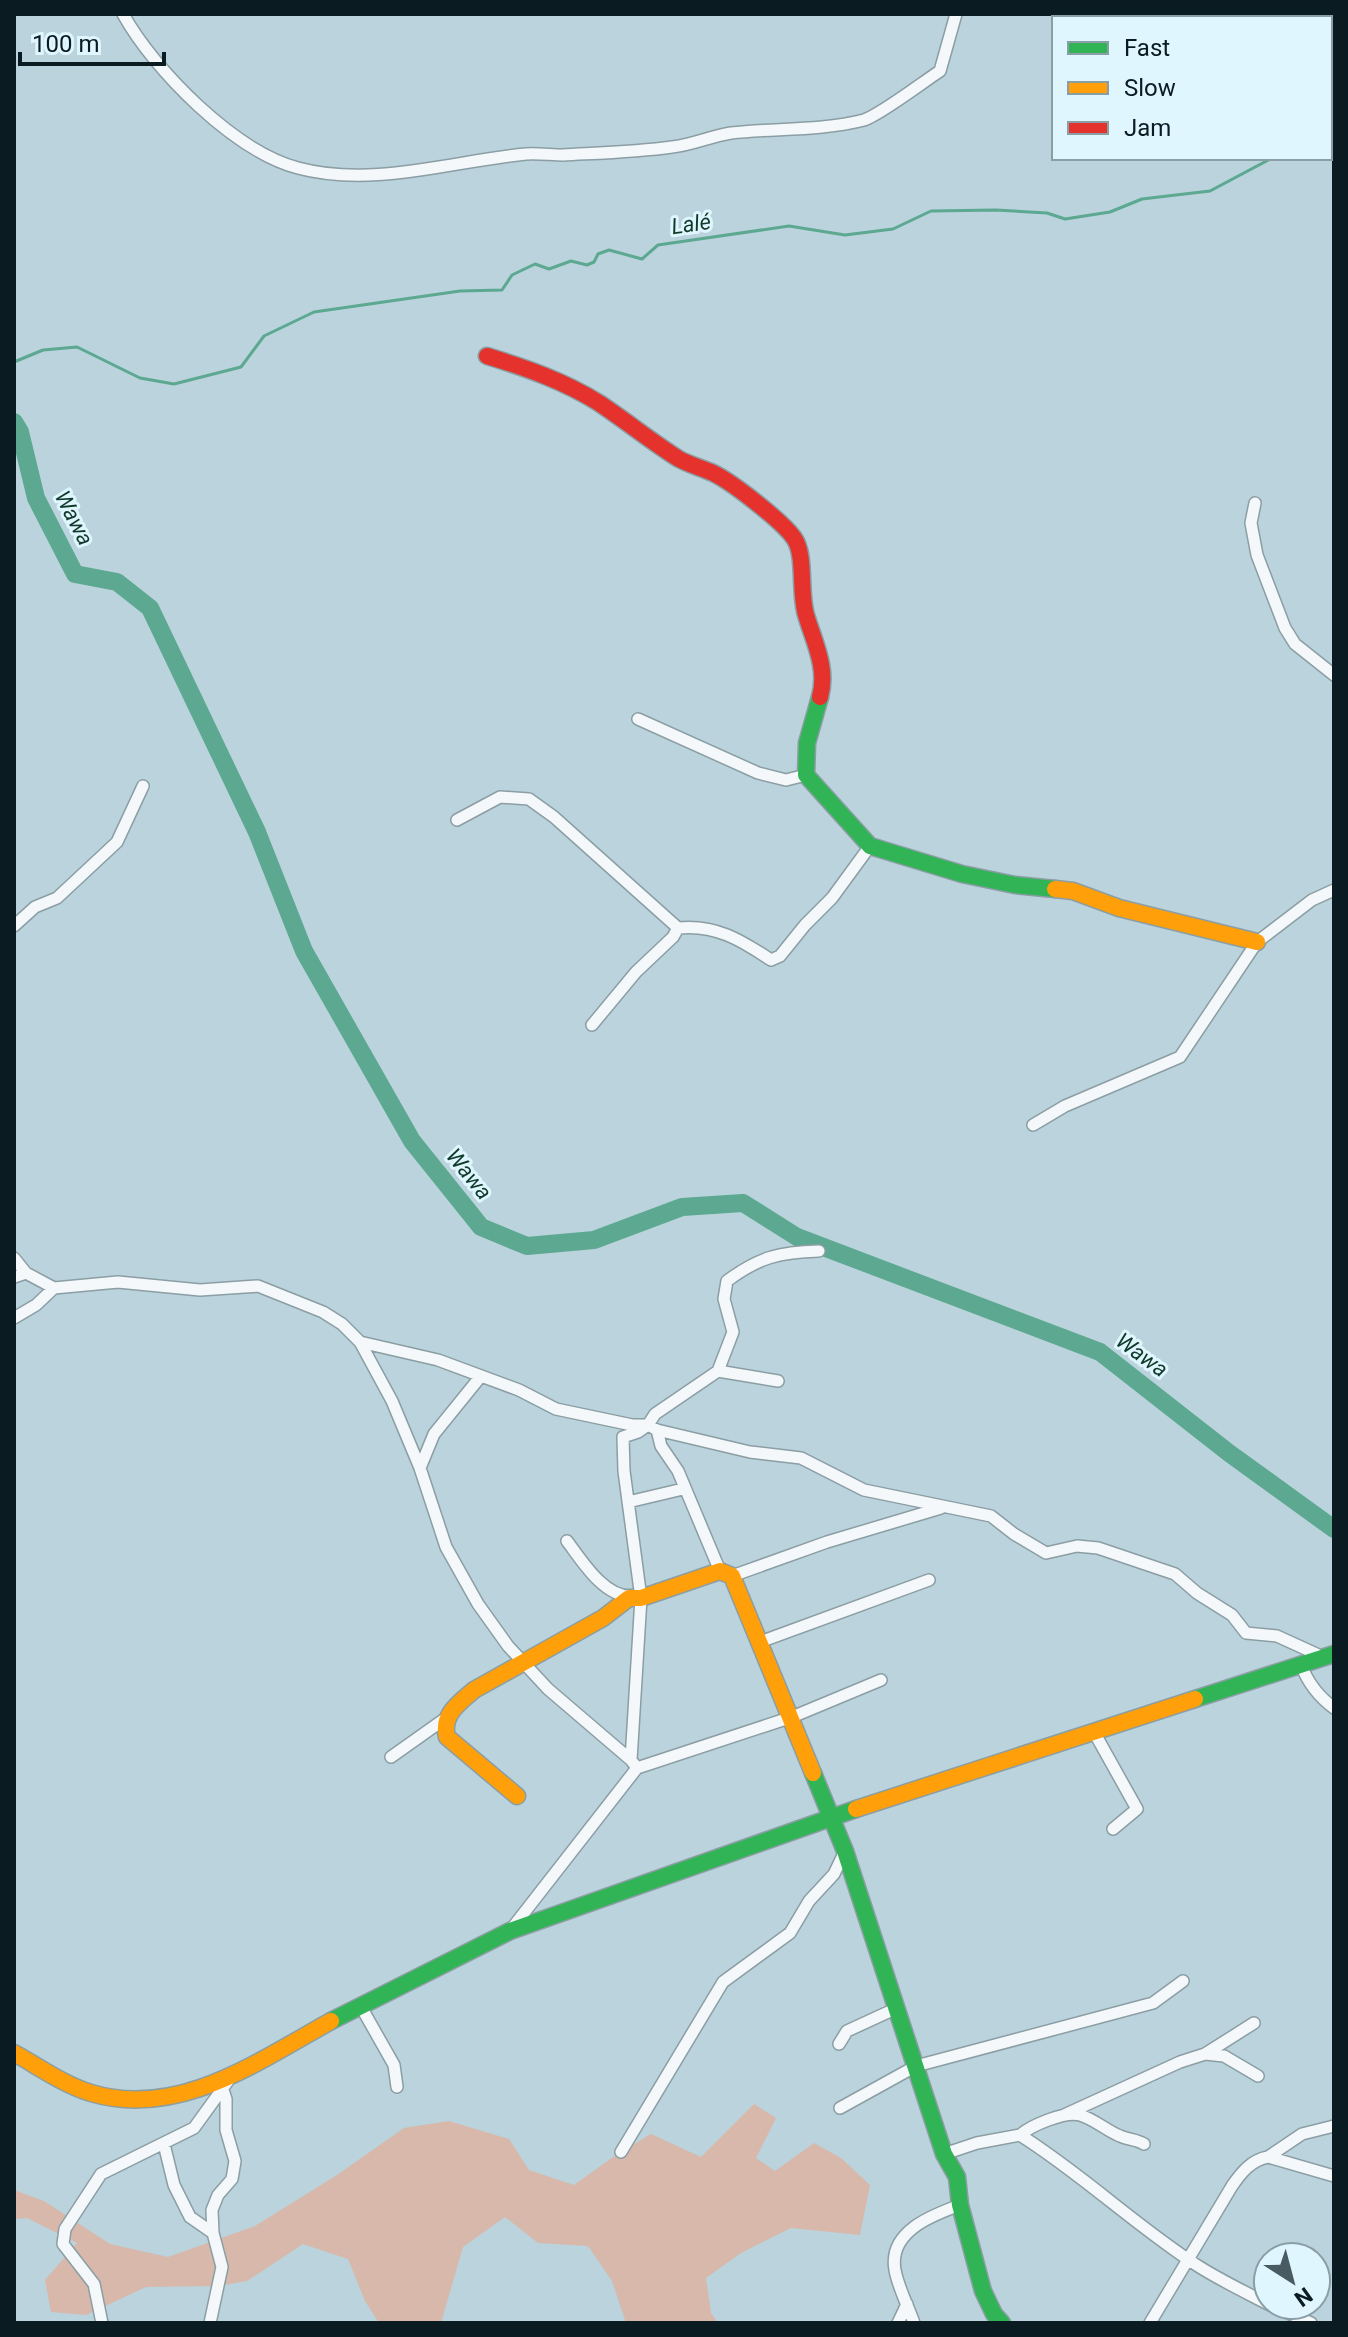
<svg xmlns="http://www.w3.org/2000/svg" width="1348" height="2337" font-family="Roboto,sans-serif">
<style>
.green{fill:#d7b8aa}
.lines{fill:none;stroke-linecap:round;stroke-linejoin:round}
.stream{stroke:#5ca890;stroke-width:3}
.river{stroke:#5ca890;stroke-width:18}
.street-casing{stroke:#8b9ea4;stroke-width:14}
.fast-casing{stroke:#8b9ea4;stroke-width:19}
.slow-casing{stroke:#8b9ea4;stroke-width:19}
.jam-casing{stroke:#8b9ea4;stroke-width:19}
.street{stroke:#f5f8fa;stroke-width:11}
.fast{stroke:#30b455;stroke-width:16}
.slow{stroke:#ff9f0a;stroke-width:16}
.jam{stroke:#e5322d;stroke-width:16}
.labels{text-anchor:middle;dominant-baseline:central;stroke-width:6;stroke-linejoin:round;paint-order:stroke}
.water-label{font-size:22px;font-style:italic;fill:#0f3a29;stroke:#e0f6fe}
</style>
<rect width="100%" height="100%" fill="#bad3dc"/>
<path class="green" d="M754,2104L776,2118L756,2158L775,2171L814,2143L841,2158L870,2185L860,2235L791,2228L741,2253L706,2278L711,2313L718,2323H626L612,2281L588,2246L538,2243L505,2217L463,2247L441,2323H379L365,2301L348,2259L303,2244L247,2281L218,2286L146,2287L86,2315L51,2312L45,2280L77,2243L27,2218L14,2219V2190L44,2201L110,2244L168,2257L255,2226L337,2175L404,2128L449,2121L509,2139L529,2170L574,2185L616,2155L651,2134L701,2157Z"/>
<g class="lines">
<path class="stream" d="M1330,142L1334,143
M14,362L43,350L77,347L140,378L174,384L241,367L264,336L314,312L460,291L502,290L512,275L535,264L549,269L571,261L587,265L594,262L598,254L609,250L642,259L658,245L789,226L845,235L893,229L931,211L996,210L1047,213L1065,219L1110,212L1142,199L1210,191L1272,158"/>
<path class="river" d="M14,422L20,432L36,498L75,574L117,582L150,608L257,832L304,951L412,1141L481,1227L527,1246L594,1240L682,1207L743,1203L797,1237L1100,1352L1229,1453L1334,1529"/>
<defs>
<path id="street" d="M123,14C154,70 234,151 298,168C372,188 452,161 526,154C538,153 551,155 563,155C599,153 636,152 672,147C692,145 711,136 731,133C774,128 821,131 864,120C880,115 923,82 940,71L956,14
M1255,503L1251,523L1257,555L1285,628L1295,644L1334,675
M638,719L758,773L786,780L806,775
M457,820L500,797L529,799L554,817L678,928C715,924 741,940 771,960L780,956L805,925L832,898L870,846
M14,926L35,907L57,898L117,842L143,786
M592,1025L636,972L673,937L678,928
M1033,1125L1065,1106L1180,1057L1257,942L1312,900L1334,890
M14,1258L26,1273
M14,1277L26,1273L54,1288L118,1282L200,1290L258,1286L323,1312L342,1324L360,1342L392,1401L420,1468L446,1547L478,1604L508,1646L548,1689L631,1760L637,1768L513,1927
M14,1318L36,1305L54,1288
M360,1342L438,1360L519,1390L556,1409L632,1425H648L655,1414L718,1371L733,1332L724,1299L727,1281C759,1257 780,1252 819,1251
M718,1371L778,1381
M657,1430L661,1446L678,1471L720,1571
M420,1468L434,1434L481,1376
M628,1502L683,1489
M567,1541C582,1561 604,1597 631,1596
M732,1576L827,1542L941,1508
M760,1642L929,1580
M1301,1665C1308,1683 1319,1697 1334,1708
M1094,1732L1137,1809L1113,1829
M391,1757L446,1718
M631,1760L641,1598L624,1471L623,1437L638,1432L648,1425L657,1430L750,1452L801,1458L864,1490L991,1516L1014,1534L1046,1553L1077,1546L1098,1548L1175,1574L1197,1593L1232,1615L1246,1633L1277,1636L1323,1657
M637,1768L792,1717L881,1680
M360,2005L394,2065L397,2087
M839,2044L847,2031L897,2008
M1205,2054L1254,2023
M840,2108L916,2066L1153,2003L1183,1981
M1064,2115L1180,2062L1205,2054L1224,2056L1258,2076
M1020,2135C1032,2125 1065,2111 1080,2115C1094,2119 1107,2131 1120,2136C1129,2140 1136,2139 1144,2144
M164,2144L174,2185L190,2217L213,2233L222,2267L210,2323
M621,2152L723,1982L790,1933L809,1901L834,1874L845,1851
M944,2154L977,2143L1020,2135C1082,2174 1136,2226 1198,2266C1220,2280 1245,2292 1268,2304
M1268,2157L1302,2134L1334,2126
M213,2233L212,2210L218,2195L232,2179L235,2161L226,2130V2099L223,2090
M1270,2305L1311,2323
M102,2323L94,2284L63,2244L65,2229L101,2174L194,2128L228,2081
M898,2323L907,2304
M914,2323C908,2306 898,2287 895,2270C888,2231 933,2215 960,2205
M1150,2323L1232,2186C1241,2173 1251,2160 1268,2157L1334,2176"/>
<path id="fast" d="M820,697L807,743L806,775L870,846L962,874L1015,885L1055,889
M1195,1699L1334,1654
M813,1773L845,1851L944,2154L957,2177L960,2205L983,2291L994,2314L1002,2323
M331,2021L510,1931L856,1809"/>
<path id="slow" d="M1055,889L1073,891L1119,908L1257,942
M517,1796L447,1737C441,1715 459,1703 474,1690L603,1618L629,1598H641L720,1571L732,1576L813,1773
M856,1809L1195,1699
M14,2053C38,2066 64,2085 91,2093C178,2119 257,2062 331,2021"/>
<path id="jam" d="M487,356C526,368 564,381 599,403C626,421 652,442 679,459C690,465 702,468 713,473C732,482 782,521 794,538C806,555 799,592 806,615C814,642 828,668 820,697"/>
</defs>
<use href="#street" class="street-casing"/>
<use href="#fast" class="fast-casing"/>
<use href="#slow" class="slow-casing"/>
<use href="#jam" class="jam-casing"/>
<use href="#street" class="street"/>
<use href="#fast" class="fast"/>
<use href="#slow" class="slow"/>
<use href="#jam" class="jam"/>
</g>
<g class="labels">
<g class="water-label">
<text transform="translate(691 224) rotate(-8)">Lalé</text>
<text transform="translate(74 518) rotate(63)">Wawa</text>
<text transform="translate(469 1174) rotate(51)">Wawa</text>
<text transform="translate(1142 1355) rotate(36)">Wawa</text>
</g>
</g>
<rect width="1348" height="2337" fill="none" stroke="#0a1b22" stroke-width="32"/>
<rect x="1052" y="16" width="280" height="144" fill="#e0f6fe" stroke="#8a9ea6" stroke-width="2"/>
<rect x="1068" y="42" width="40" height="12" fill="#30b455" stroke="#8a9ea6" stroke-width="2"/>
<text x="1124" y="56" font-size="24" fill="#0a1b22">Fast</text>
<rect x="1068" y="82" width="40" height="12" fill="#ff9f0a" stroke="#8a9ea6" stroke-width="2"/>
<text x="1124" y="96" font-size="24" fill="#0a1b22">Slow</text>
<rect x="1068" y="122" width="40" height="12" fill="#e5322d" stroke="#8a9ea6" stroke-width="2"/>
<text x="1124" y="136" font-size="24" fill="#0a1b22">Jam</text>
<g transform="translate(1292 2281) rotate(144)"><circle r="38" fill="#e0f6fe" stroke="#8a9ea6" stroke-width="2"/>
<path d="M0-6L14 30L0 20L-14 30Z" fill="#485b63"/>
<text y="-12" font-size="22" font-weight="bold" text-anchor="middle" fill="#0a1b22">N</text>
</g>
<path d="M20 52v12h144v-12" fill="none" stroke="#0a1b22" stroke-width="4"/>
<text x="32" y="52" font-size="24" fill="#0a1b22" stroke="#e0f6fe" stroke-width="6" paint-order="stroke">100 m</text>
</svg>
